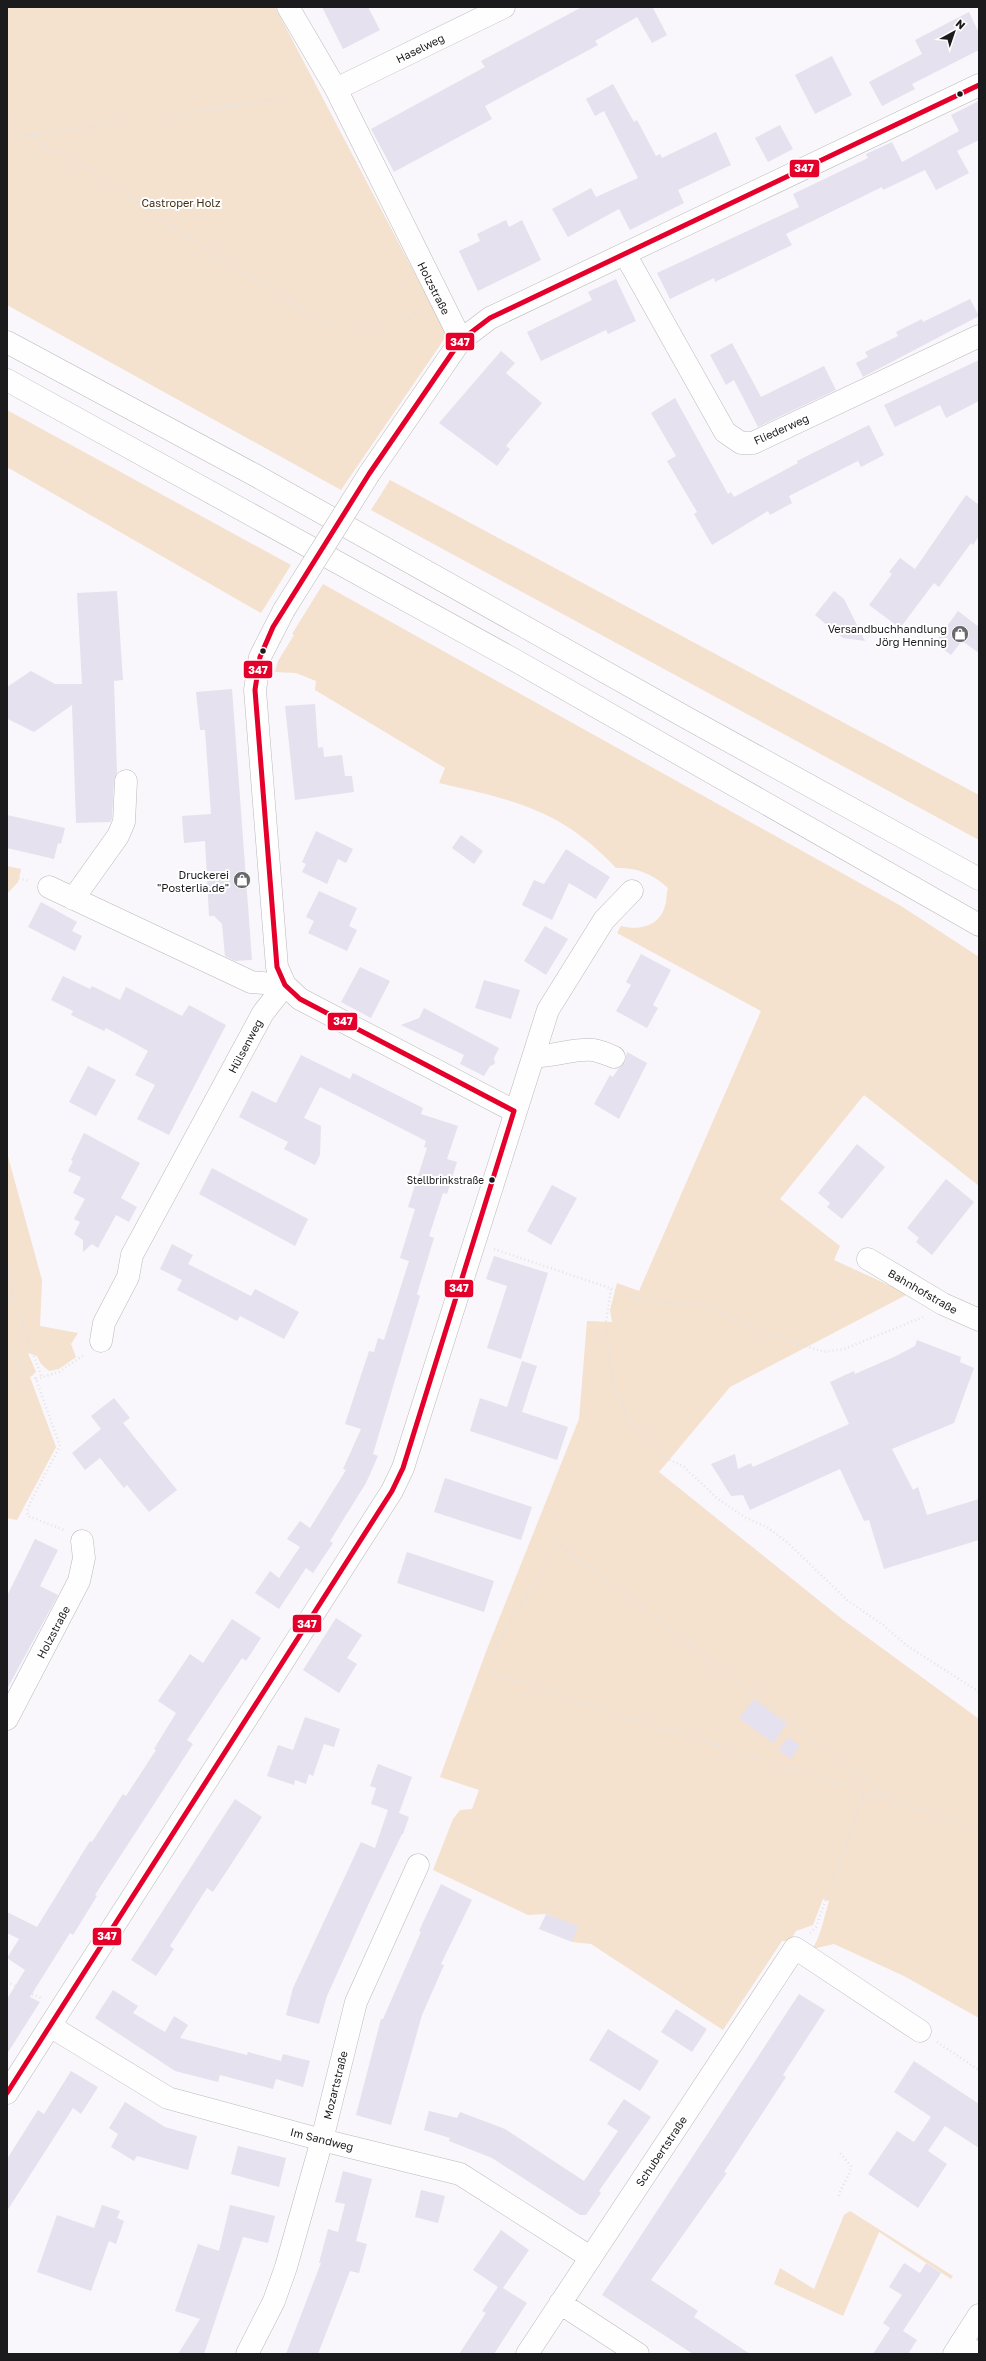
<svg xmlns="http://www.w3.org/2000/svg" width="986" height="2361" font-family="'Golos Text',sans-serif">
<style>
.green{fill:#f4e1ce}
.building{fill:#e5e1ee}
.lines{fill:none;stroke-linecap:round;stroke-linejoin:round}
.minor-casing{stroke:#bab9bb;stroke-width:23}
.major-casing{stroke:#bab9bb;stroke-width:23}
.highway-casing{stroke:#bab9bb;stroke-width:23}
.path{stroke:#e4e3e4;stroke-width:2.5;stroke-dasharray:1 3;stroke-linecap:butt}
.minor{stroke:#fefefe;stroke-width:22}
.major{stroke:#fefefe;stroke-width:22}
.highway{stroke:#fefefe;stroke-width:22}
.minor-bridge-casing{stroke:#bab9bb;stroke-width:23;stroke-linecap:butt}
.minor-bridge{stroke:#fefefe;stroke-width:22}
.bus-1-casing{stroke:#fff;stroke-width:8}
.bus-1{stroke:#e4002b;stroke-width:5}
.bus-dot{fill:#1b1b1d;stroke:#fff;stroke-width:1.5}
.labels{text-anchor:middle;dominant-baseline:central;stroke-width:4;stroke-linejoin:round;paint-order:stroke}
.bus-label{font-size:10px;fill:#1b1b1d;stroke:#fff;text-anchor:end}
.street-label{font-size:11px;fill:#1b1b1d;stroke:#fff}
.park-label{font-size:11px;fill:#442e13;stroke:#fff}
.poi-label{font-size:11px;fill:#1b1b1d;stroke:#fff;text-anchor:end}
.line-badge{stroke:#fff;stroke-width:1.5}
.badge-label{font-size:11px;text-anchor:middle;font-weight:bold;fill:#fff}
</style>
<rect width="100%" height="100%" fill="#f9f7fb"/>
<path class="green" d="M7,7H275L447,335L341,490L7,305Z
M7,410L291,565L261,613L7,467Z
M390,480L979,795V840L371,510Z
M323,584L901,906L979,957V1186L864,1095L780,1199L840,1246L834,1260L908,1294L730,1387L659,1472L842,1619L979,1719V2018L904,1976L834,1944L812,1949C821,1937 824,1916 829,1901L823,1899L813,1925L796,1931L790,1941H782L723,2030L591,1944L572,1942L577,1926L546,1914L528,1915L433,1870L453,1819L460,1810L472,1809L479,1790L440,1777L487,1649L579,1419L587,1321L612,1322L610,1310L617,1283L639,1291L761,1011L617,933L621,926C639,931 660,926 665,906C667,900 666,894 668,888C651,873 638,868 616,868C561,809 513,800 439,783L445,768L315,690L316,681L296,673L275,672L278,661L294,635L292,634Z
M7,866L21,869L18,882L7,894Z
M7,1153L42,1280L40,1326L78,1333L71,1344L76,1357L59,1369L49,1371L41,1364L37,1356L28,1353L36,1372L30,1377L56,1447L17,1520L7,1518Z
M850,2211L953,2276L951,2279L879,2232L843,2316L774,2284L780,2268L814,2289L844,2215Z"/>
<path class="building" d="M322,7H368L380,30L343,49Z
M582,7H655L653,8L667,35L652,43L637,17L595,41L598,45L485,106L492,119L394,172L371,129L485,67L481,61Z
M969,12L979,33V50L912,84L915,89L882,106L869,82L922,54L915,40Z
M832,56L852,95L815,114L795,75Z
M613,84L634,122L637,120L656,156L660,154L662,158L716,132L731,165L678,190L684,203L630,230L619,209L568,237L552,209L591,188L596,197L638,178L604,111L595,116L586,99Z
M979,101V140L957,151L969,173L936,190L925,170L883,190L882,187L786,234L792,245L715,282L714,278L670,299L657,273L799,207L793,194L868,158L866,154L892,142L902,162L959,131L951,115Z
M780,125L793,149L768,162L755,138Z
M506,220L509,227L522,220L541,260L478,291L459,251L480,241L477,234Z
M616,279L636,321L608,334L606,330L541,361L527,332L592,300L588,292Z
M970,299L979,316L863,377L856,363L868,357L865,352L898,336L896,332L922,319L923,322Z
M732,343L761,397L824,366L836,390L758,427L734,380L726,385L710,355Z
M501,351L515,363L506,373L542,403L506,446L510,449L497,466L439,423Z
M979,360V401L946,418L940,405L895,427L884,405Z
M675,398L728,494L731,492L734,497L798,463L797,461L869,425L884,455L861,467L858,461L789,496L792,503L770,515L768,511L712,545L694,514L697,512L667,461L676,456L651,413Z
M966,495L979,505V536L973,545L971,543L939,587L934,583L900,628L869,605L892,574L889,572L900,558L915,569Z
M117,591L123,680L114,681L117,773L114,780L112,819L110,822L76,823L72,705L34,732L8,719L7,687L31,671L55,684H82L77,593Z
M834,591L844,599L865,641L843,638L815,615Z
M958,611L979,627V653L962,641L951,655L935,643Z
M232,689L252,960L235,961L225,956L222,924L214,916H209L205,841L184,843L182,816L211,814L205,730H200L196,692Z
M315,704L318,748L323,747L324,757L342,755L345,776H352L354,792L295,800L285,706Z
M7,815L65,828L61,844L58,843L54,859L7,848Z
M316,831L353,849L346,863L338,859L327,884L302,872L306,864L302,862Z
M461,835L483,851L474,864L452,848Z
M566,849L610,877L596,899L569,883L552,920L522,905L534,880L544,884Z
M319,891L357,908L349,926L357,930L347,951L308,933L314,921L306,917Z
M41,902L77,922L72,931L82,936L75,951L28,927Z
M545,926L568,939L546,975L524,961Z
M641,954L671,970L653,1005L658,1008L647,1028L616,1011L631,985L626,982Z
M360,967L390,981L371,1018L341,1002Z
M63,976L90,989L92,986L120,1000L126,987L182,1016L189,1005L226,1025L169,1135L137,1119L155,1085L135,1075L148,1051L106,1028L104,1031L71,1015L73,1011L51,1000Z
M484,980L520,990L511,1019L475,1008Z
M424,1008L499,1048L494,1058L495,1064L490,1066L484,1076L460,1064L464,1055L401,1025L419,1018Z
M627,1052L647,1063L619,1119L594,1104L610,1075L613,1077L618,1069L625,1062Z
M301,1055L350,1079L353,1073L423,1108L421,1114L458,1126L447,1159L457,1162L447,1194L443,1193L429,1236L434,1238L417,1294L420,1296L373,1454L378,1456L366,1483L330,1541L333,1543L313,1573L306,1568L279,1609L255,1593L270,1571L279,1578L300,1547L287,1539L300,1521L310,1528L346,1470L343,1469L361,1429L345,1424L369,1351L374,1352L378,1338L384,1340L409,1261L400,1258L415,1209L408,1207L427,1148L424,1147L426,1141L320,1087L304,1118L321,1126L320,1155L315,1165L284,1149L288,1142L239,1117L252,1091L276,1103Z
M88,1066L116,1080L96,1116L69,1102Z
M84,1133L140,1163L121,1198L137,1207L129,1222L116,1215L98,1248L92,1244L83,1252V1240L74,1234L80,1222L74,1219L85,1199L73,1193L81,1177L68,1171L73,1161L71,1160Z
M857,1144L885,1167L842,1219L827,1207L830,1203L818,1193Z
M212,1168L308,1219L295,1246L199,1194Z
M946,1179L974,1202L932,1255L916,1242L919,1238L907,1228Z
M552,1185L577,1198L551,1245L527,1231Z
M172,1244L193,1255L188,1264L251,1296L255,1289L299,1312L284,1339L240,1316L237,1321L177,1290L182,1280L160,1269Z
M494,1256L548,1273L521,1359L487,1348L507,1286L486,1279Z
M917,1340L961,1357L960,1362L974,1368L954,1423L892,1449L913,1490L918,1487L927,1515L979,1499V1540L884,1569L869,1520L864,1521L840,1469L750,1510L743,1495L731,1496L711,1464L735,1454L738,1469L751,1463L753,1467L849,1424L830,1382L854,1371L855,1374L894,1357L915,1346Z
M522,1361L537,1366L522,1412L568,1427L557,1460L470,1431L480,1398L507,1407Z
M114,1398L130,1418L123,1423L177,1490L149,1512L127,1485L124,1488L100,1458L85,1470L72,1453L101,1429L91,1416Z
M445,1478L532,1507L521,1540L434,1512Z
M35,1539L58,1550L40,1586L58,1595L7,1689V1596Z
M407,1552L494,1581L484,1612L397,1583Z
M336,1618L362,1635L347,1658L357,1664L339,1693L303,1670Z
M232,1619L261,1638L246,1661L242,1658L187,1740L193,1744L95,1895L97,1896L73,1935L70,1933L30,1997L40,2002L7,2054V1999L25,1970L7,1958L19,1939L7,1933V1912L37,1927L90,1841L92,1842L123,1794L126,1796L156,1750L154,1749L176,1713L158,1701L190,1654L203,1663Z
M754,1699L787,1724L773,1743L739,1718Z
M305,1717L340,1729L334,1747L324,1744L313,1776L309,1774L306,1784L295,1780L294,1785L267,1776L278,1745L293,1750Z
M788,1737L800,1745L791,1759L778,1750Z
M378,1764L412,1777L399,1813L409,1817L403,1834H402L368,1905L327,1996L319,2024L286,2015L293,1988L361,1842L375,1848L388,1810L371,1804L376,1788L370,1786Z
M235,1799L262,1817L213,1892L207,1888L170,1946L174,1949L156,1976L131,1960Z
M441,1884L472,1900L441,1964L444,1965L422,2015L391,2125L356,2115L381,2019H383L421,1932L419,1931Z
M546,1914L578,1926L572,1942L539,1929Z
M113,1990L138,2006L133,2013L165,2032L174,2016L188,2025L180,2038L247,2055L248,2052L281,2061L283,2054L310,2061L303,2087L276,2079L273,2089L220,2075L218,2082L175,2071L95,2018Z
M799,1994L825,2010L783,2075L786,2077L724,2172L727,2173L651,2280L698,2311L694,2317L750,2354H693L602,2295Z
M676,2009L707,2029L692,2052L661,2032Z
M608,2029L659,2061L640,2091L589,2060Z
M914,2061L979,2104V2148L945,2126L928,2151L947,2164L918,2208L868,2174L897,2131L914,2142L931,2117L894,2092Z
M71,2071L98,2087L81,2114L73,2108L7,2211V2159L38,2110L44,2114Z
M624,2099L651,2117L599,2191L601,2193L586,2215H580L492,2158L449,2141L450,2138L424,2130L429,2111L457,2118L460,2112L505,2129L584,2181L618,2131L607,2124Z
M125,2102L165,2127L197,2136L188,2170L137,2156L134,2161L111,2147L118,2134L109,2128Z
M238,2146L286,2158L279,2187L231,2174Z
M343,2171L372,2179L356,2241L367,2244L359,2273L350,2271L318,2354H286L321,2263H319L328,2229L338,2232L345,2204L335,2202Z
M421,2190L445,2196L438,2223L415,2217Z
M102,2205L120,2211L117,2218L124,2221L116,2244L109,2241L91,2291L37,2272L57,2215L94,2228Z
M230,2205L275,2216L268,2243L243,2237L204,2354H178L200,2319L175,2311L184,2285L198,2244L219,2251Z
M501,2230L529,2250L503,2288L527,2303L494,2354H459L486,2313L482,2311L498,2287L473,2270Z
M904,2263L920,2273L926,2263L941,2273L903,2331L917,2340L908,2354H873L890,2328L883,2323L902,2295L889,2287Z"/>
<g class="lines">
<defs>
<path id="minor" d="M288,7L336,89L461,340
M336,89L504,7
M625,254L725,432L741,443H753L979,336
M369,474L461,340L490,318L979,85
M284,610L260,657L255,690L277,967L285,985L300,999L514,1111
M49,887L251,982L285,985
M73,899L118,836L124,822L126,781
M534,1056C554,1057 573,1048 593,1050C600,1051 607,1054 614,1057
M868,1259L943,1304L979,1320
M101,1341L104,1323L128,1277L132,1255L263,1013L285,985
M7,1719L79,1581L84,1558L82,1541
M50,2026L168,2098L322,2140L460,2174L590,2257
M7,2093L392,1491L403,1468L548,1010L604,920L632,891
M560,2303L638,2354
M961,2343L978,2354
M247,2354L274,2301L286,2267L322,2140L356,2002L418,1865
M527,2354L795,1948L920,2031"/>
<path id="major" d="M954,2354L979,2315"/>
<path id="highway" d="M7,342L253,474L687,718L979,879
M7,380L511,658L979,925"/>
</defs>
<use href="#minor" class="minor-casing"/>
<use href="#major" class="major-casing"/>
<use href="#highway" class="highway-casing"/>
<path class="path" d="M7,124L90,169L227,263L330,325L403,322L423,310
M28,135L171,116L314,93
M7,878L12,877L30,881
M494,1249L645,1300L700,1305L793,1342L824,1352L844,1349L923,1317
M7,1260L14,1301L42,1378
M611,1289L606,1322L612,1380L624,1409L641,1435L661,1455L684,1467L718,1499L746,1518L767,1527L788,1543L847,1600L883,1625L906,1645L979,1692
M7,1298L14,1301
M7,1351L19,1358L20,1364L36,1379L60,1446L30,1503L27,1511L28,1516L64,1530
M36,1379L59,1372L85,1354
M7,1390L20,1364
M891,1800L558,1543L488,1659V1666L494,1674L979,1829
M810,1933L816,1927L865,1792
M7,1982L43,1999
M937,2042L979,2070
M839,2196C841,2185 851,2175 851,2166L839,2152"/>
<use href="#minor" class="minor"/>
<use href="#major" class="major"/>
<use href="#highway" class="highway"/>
<defs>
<path id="minor-bridge" d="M284,610L369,474"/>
</defs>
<use href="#minor-bridge" class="minor-bridge-casing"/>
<use href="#minor-bridge" class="minor-bridge"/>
<defs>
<path id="bus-1" d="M514,1111L300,999L285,985L277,967L255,690L260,657L273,627L369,474L461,340L490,318L979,85
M7,2093L392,1491L403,1468L514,1111"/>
</defs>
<use href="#bus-1" class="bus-1-casing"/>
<use href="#bus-1" class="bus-1"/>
</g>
<defs>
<symbol id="shop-disc" viewBox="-11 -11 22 22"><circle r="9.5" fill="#69686b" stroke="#fff"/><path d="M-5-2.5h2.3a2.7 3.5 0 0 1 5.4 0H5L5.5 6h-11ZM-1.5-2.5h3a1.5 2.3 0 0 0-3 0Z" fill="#fff"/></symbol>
</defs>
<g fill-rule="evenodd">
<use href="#shop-disc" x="950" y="624" width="20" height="20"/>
<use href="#shop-disc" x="232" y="870" width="20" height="20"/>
</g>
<g class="bus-dot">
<circle cx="960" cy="94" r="3.5"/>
<circle cx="263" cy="651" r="3.5"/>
<circle cx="492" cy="1180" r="3.5"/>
</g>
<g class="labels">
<g class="bus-label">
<text x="484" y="1180">Stellbrinkstraße</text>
</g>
<g class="street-label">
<text transform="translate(420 48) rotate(-26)">Haselweg</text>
<text transform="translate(434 288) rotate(63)">Holzstraße</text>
<text transform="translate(781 429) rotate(-24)">Fliederweg</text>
<text transform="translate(245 1046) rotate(-62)">Hülsenweg</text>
<text transform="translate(923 1291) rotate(30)">Bahnhofstraße</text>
<text transform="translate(53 1632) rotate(-62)">Holzstraße</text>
<text transform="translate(335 2085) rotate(-76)">Mozartstraße</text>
<text transform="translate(322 2139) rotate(14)">Im Sandweg</text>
<text transform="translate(661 2151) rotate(-56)">Schubertstraße</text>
</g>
<g class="park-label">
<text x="181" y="202">Castroper Holz</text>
</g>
<g class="poi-label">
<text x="947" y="628">Versandbuchhandlung<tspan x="947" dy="13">Jörg Henning</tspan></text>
<text x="229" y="874">Druckerei<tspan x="229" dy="13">"Posterlia.de"</tspan></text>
</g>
</g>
<g class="line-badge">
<rect x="789" y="159" width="31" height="19" rx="4" fill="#e4002b"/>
<rect x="445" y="332" width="30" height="19" rx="4" fill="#e4002b"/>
<rect x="243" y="660" width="30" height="19" rx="4" fill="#e4002b"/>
<rect x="327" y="1012" width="31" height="19" rx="4" fill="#e4002b"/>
<rect x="444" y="1279" width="30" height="19" rx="4" fill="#e4002b"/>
<rect x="292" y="1614" width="30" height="19" rx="4" fill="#e4002b"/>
<rect x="92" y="1927" width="30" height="19" rx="4" fill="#e4002b"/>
</g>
<g class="badge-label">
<text x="804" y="172">347</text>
<text x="460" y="346">347</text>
<text x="258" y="674">347</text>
<text x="343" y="1025">347</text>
<text x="459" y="1292">347</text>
<text x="307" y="1628">347</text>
<text x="107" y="1940">347</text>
</g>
<rect width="986" height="2361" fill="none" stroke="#1b1b1d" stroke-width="16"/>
<g transform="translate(954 32) rotate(40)" stroke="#ffffff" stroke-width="3" paint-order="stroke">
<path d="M0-3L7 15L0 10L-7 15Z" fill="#1b1b1d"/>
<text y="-6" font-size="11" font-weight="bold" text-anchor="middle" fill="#1b1b1d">N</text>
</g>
</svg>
